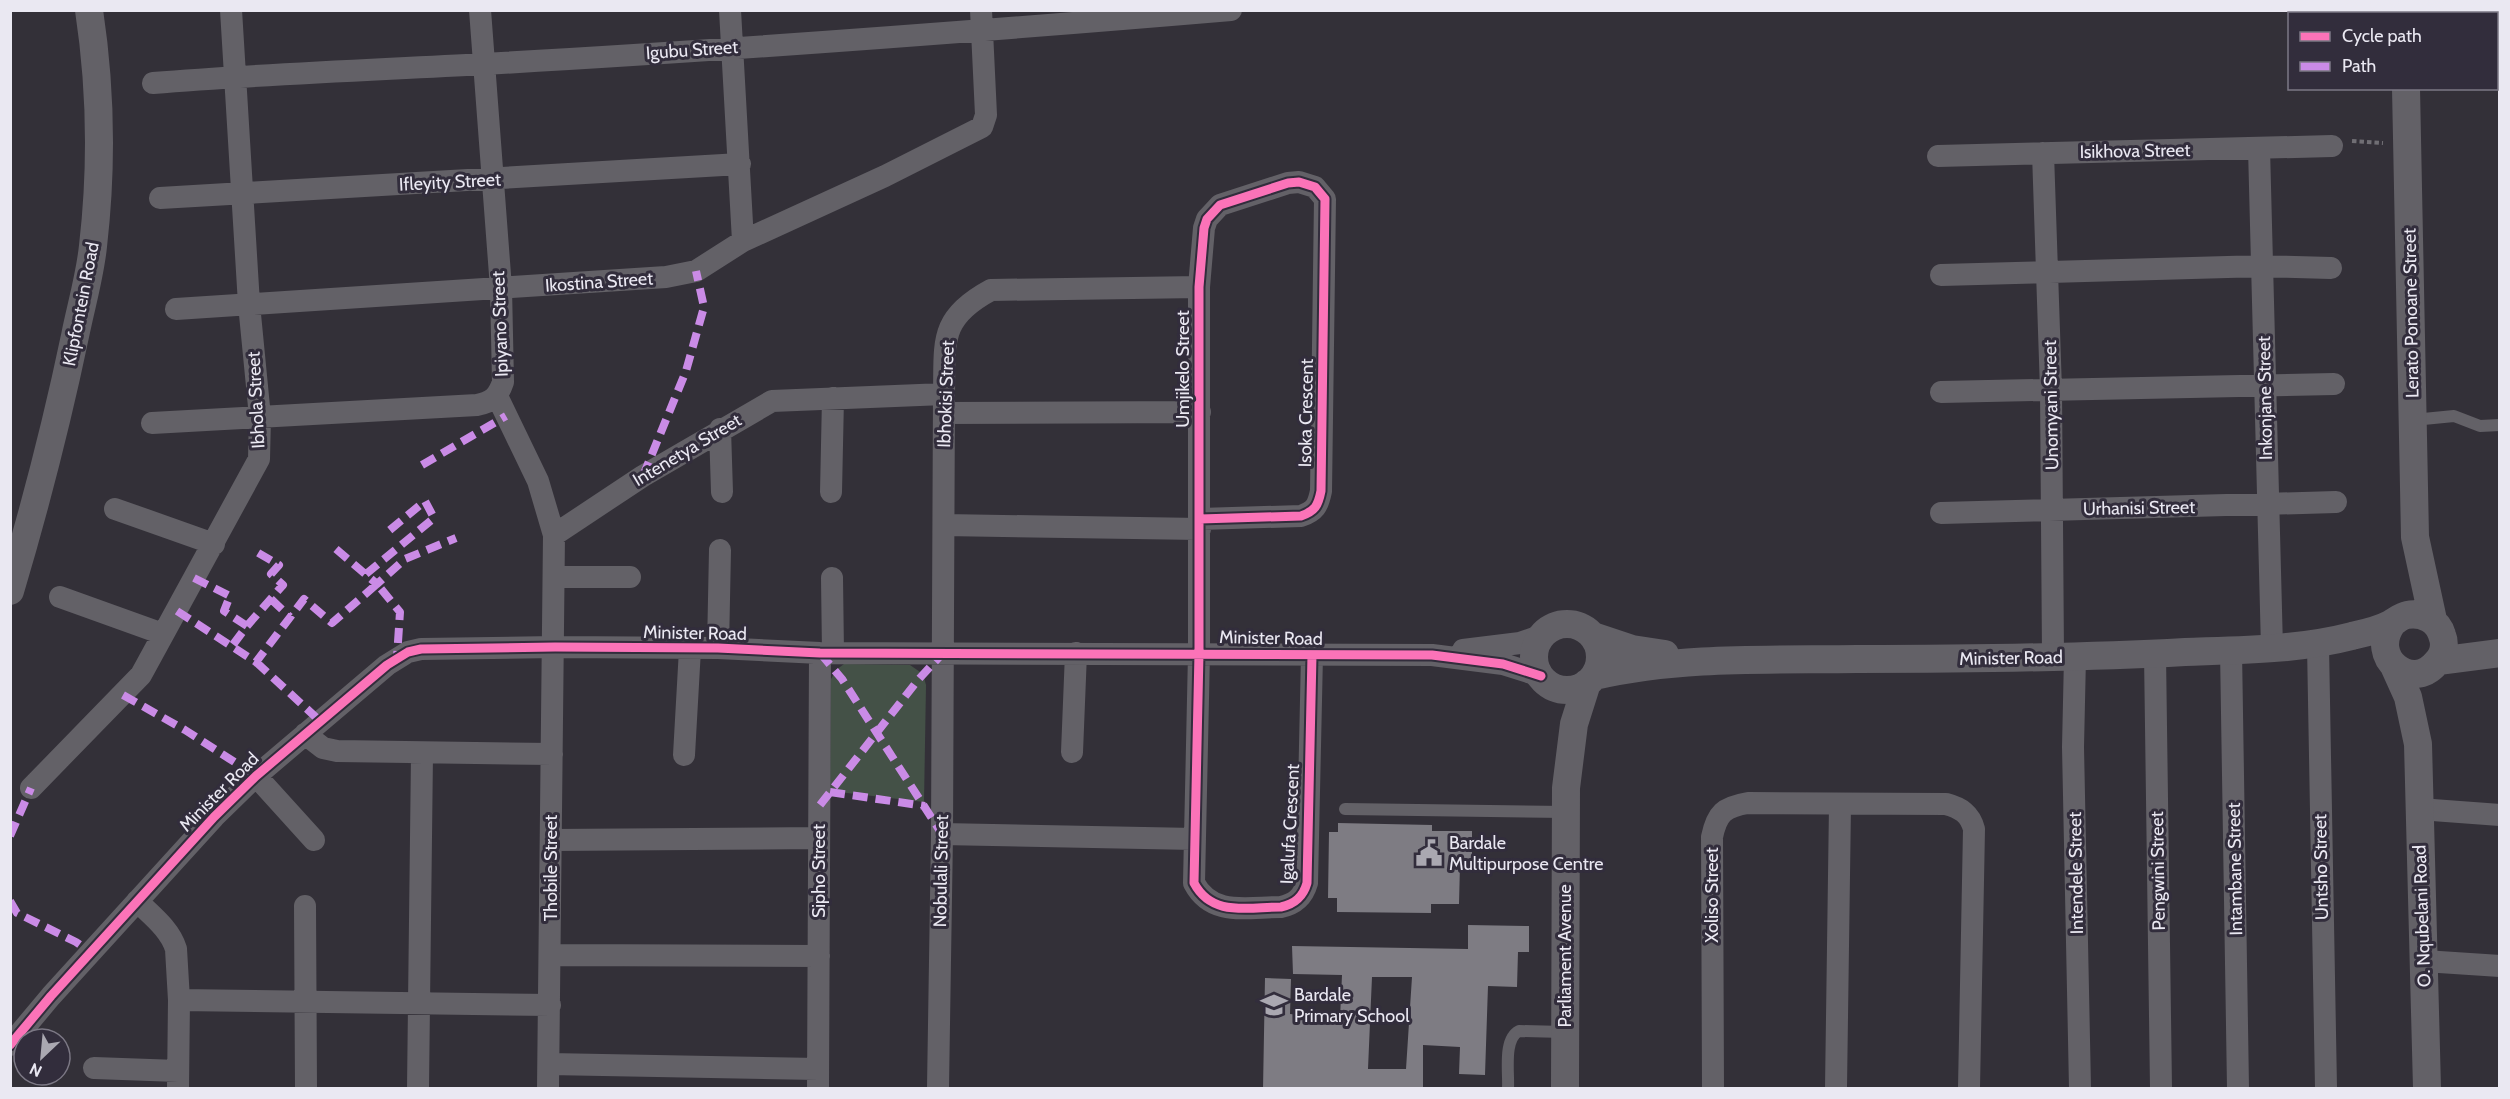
<svg xmlns="http://www.w3.org/2000/svg" width="2510" height="1099" font-family="Cabin,sans-serif">
<style>
.green{fill:#445147}
.building{fill:#7e7c83;fill-rule:evenodd}
.lines{fill:none;stroke-linecap:round;stroke-linejoin:round}
.path{stroke:#706e74;stroke-width:4;stroke-dasharray:4.5 3;stroke-linecap:butt}
.service{stroke:#636167;stroke-width:12}
.minor{stroke:#636167;stroke-width:22}
.tertiary{stroke:#636167;stroke-width:28}
.quiet{stroke:#ca8be6;stroke-width:8;stroke-dasharray:15 8;stroke-linecap:butt}
.cycleway-casing{stroke:#322d3c;stroke-width:13}
.cycleway{stroke:#fb73b8;stroke-width:9}
.labels{text-anchor:middle;dominant-baseline:central;stroke-width:6;stroke-linejoin:round;paint-order:stroke}
.street-label{font-size:18px;fill:#eae8f2;stroke:#322d3c}
.poi-label{font-size:18px;fill:#eae8f2;stroke:#322d3c;text-anchor:start}
</style>
<rect width="100%" height="100%" fill="#333038"/>
<path class="green" d="M844,664L910,665L923,674L926,685L924,802L830,791L831,679L836,670Z"/>
<path class="building" d="M1338,823L1432,825V831H1472V866L1460,865L1459,904H1431V913L1337,912V898H1328L1329,832H1338Z
M1468,925L1529,926V952H1518L1517,987L1488,986L1485,1075L1459,1074L1460,1047L1423,1045V1089H1263L1265,978L1291,979L1290,1014L1340,1019L1342,975L1293,974L1292,946L1468,949ZM1372,977H1412L1406,1069H1368Z"/>
<g class="lines">
<path class="path" d="M2352,141L2383,143"/>
<path class="service" d="M2413,420L2454,416L2480,426L2500,425
M1345,809L1566,812
M1508,1088C1509,1073 1503,1039 1519,1031L1564,1032"/>
<path class="minor" d="M730,10L743,241
M2496,78L2500,79
M153,83C263,74 373,70 484,64C733,50 982,31 1231,10
M2259,148L2272,648
M2043,153L2051,390L2053,656
M1938,156L2332,146
M160,198L740,164
M1941,275L2263,266L2331,268
M176,309L666,277L696,271L743,241L885,176L982,127L986,115L981,10
M1941,392L2334,384
M497,396L538,481L554,535
M944,413L1200,412
M152,423L477,405C492,402 498,397 503,382L501,288L480,10
M720,429L722,492
M831,492L833,398
M115,509L214,544
M1941,513L2336,502
M1200,519L1301,516C1315,511 1318,506 1321,491L1325,199L1315,187L1299,182L1288,183L1220,205L1207,219L1204,228L1199,287V653L1194,883C1212,917 1247,907 1281,907C1295,904 1303,897 1307,883L1312,655
M944,525L1200,529
M554,577H630
M832,578L833,653
M60,597L163,634
M2318,645L2326,1088
M718,648L720,550
M1463,650L1520,643L1543,635
M2231,650L2238,1088
M2155,654L2161,1088
M2075,657L2073,747L2080,1088
M305,734L323,748L337,751L552,754
M1072,752L1076,653
M684,755L690,649
M256,776L314,840
M31,788L141,675L259,459L260,417L249,304L231,10
M2419,809L2500,815
M942,834L1195,839
M552,840L819,838
M137,901C151,915 170,929 176,949L179,1000L178,1088
M305,906L306,1088
M551,955L819,956
M2424,961L2500,966
M179,1000L550,1005
M10,1045L51,996L214,817L256,776L387,665L408,652L421,649L555,647L718,648L820,653L1432,655L1503,664L1541,676
M549,1064L818,1069
M94,1068L178,1071
M418,1088L422,754
M548,1088L554,535L643,476L772,401L944,394
M818,1088L820,653
M938,1088L942,834L944,394C945,341 939,318 991,290L1199,287
M1713,1088L1712,837C1717,813 1724,807 1748,803L1946,804C1961,808 1970,814 1974,829L1969,1088
M1836,1088L1840,805"/>
<path class="tertiary" d="M2404,10V14
M2406,88L2415,537L2433,620
M10,591C35,507 57,422 75,336C81,306 90,276 93,246C102,168 101,89 89,10
M1534 657a33 33 0 1 1 66 0a33 33 0 1 1-66 0Z
M1593,636L1632,649L1665,654
M2438,661L2500,653
M2394,666L2408,697L2418,744L2427,1088
M1594,676C1681,656 1769,660 1857,659C1966,659 2075,658 2185,652C2241,650 2298,650 2352,636C2365,633 2379,630 2390,624C2396,621 2401,616 2407,615C2423,612 2438,621 2442,635C2446,645 2443,656 2436,663C2412,692 2368,658 2392,624
M1565,1088L1566,788L1574,724L1587,683"/>
<path class="quiet" d="M422,465L506,416
M643,476L686,371L704,307L696,271
M336,549L377,584L405,559L456,538
M366,574L434,518L425,501L385,534
M194,578L230,596L224,611L247,626L232,646
M271,599L290,617
M177,611L256,662L304,599L332,623L377,584L400,612L397,657
M247,626L283,585L271,574L279,565L255,551
M820,653L842,679L942,834
M256,662L320,721
M123,695L185,730L256,776
M830,792L925,806
M820,805L918,680L942,654
M10,836L31,788
M10,901L17,913L76,942L90,952"/>
<defs>
<path id="cycleway" d="M1200,519L1301,516C1315,511 1318,506 1321,491L1325,199L1315,187L1299,182L1288,183L1220,205L1207,219L1204,228L1199,287V653L1194,883C1212,917 1247,907 1281,907C1295,904 1303,897 1307,883L1312,655
M10,1045L51,996L214,817L256,776L387,665L408,652L421,649L555,647L718,648L820,653L1432,655L1503,664L1541,676"/>
</defs>
<use href="#cycleway" class="cycleway-casing"/>
<use href="#cycleway" class="cycleway"/>
</g>
<defs>
<symbol id="civic-bare" viewBox="-9 -9 18 18"><path d="M-.6-6.5H3V-4.5H.6V-3L4-1V1h2V6H-6V1h2V-1L-.6-3ZM-1.2 2.5V6h2.4V2.5Z" fill="#aaa8b1" stroke="#322d3c" stroke-width="2.5" paint-order="stroke"/></symbol>
<symbol id="school-bare" viewBox="-9 -9 18 18"><path d="M0-5L7-2L0 1L-7-2ZM-4 1L0 2.5L4 1V4Q0 6-4 4Z" fill="#aaa8b1" stroke="#322d3c" stroke-width="2.5" paint-order="stroke"/></symbol>
</defs>
<g fill-rule="evenodd">
<use href="#civic-bare" x="1410" y="834" width="38" height="38"/>
<use href="#school-bare" x="1255" y="986" width="38" height="38"/>
</g>
<g class="labels">
<g class="street-label">
<text transform="translate(692 50) rotate(-4)">Igubu Street</text>
<text transform="translate(2135 151) rotate(-1)">Isikhova Street</text>
<text transform="translate(450 182) rotate(-3)">Ifleyity Street</text>
<text transform="translate(599 282) rotate(-4)">Ikostina Street</text>
<text transform="translate(81 304) rotate(-79)">Klipfontein Road</text>
<text transform="translate(2411 313) rotate(-91)">Lerato Ponoane Street</text>
<text transform="translate(500 324) rotate(-92)">Ipiyano Street</text>
<text transform="translate(1183 369) rotate(-90)">Umjikelo Street</text>
<text transform="translate(946 394) rotate(-88)">Ibhokisi Street</text>
<text transform="translate(2265 398) rotate(-91)">Inkonjane Street</text>
<text transform="translate(256 400) rotate(-93)">Ibhola Street</text>
<text transform="translate(2051 405) rotate(-91)">Unomyani Street</text>
<text transform="translate(1306 413) rotate(-89)">Isoka Crescent</text>
<text transform="translate(687 450) rotate(-31)">Intenetya Street</text>
<text transform="translate(2139 508) rotate(-1)">Urhanisi Street</text>
<text transform="translate(695 633) rotate(1)">Minister Road</text>
<text transform="translate(1271 638) rotate(1)">Minister Road</text>
<text transform="translate(2011 658) rotate(-1)">Minister Road</text>
<text transform="translate(219 792) rotate(-45)">Minister Road</text>
<text transform="translate(1290 824) rotate(-87)">Igalufa Crescent</text>
<text transform="translate(2321 867) rotate(-91)">Untsho Street</text>
<text transform="translate(551 868) rotate(-90)">Thobile Street</text>
<text transform="translate(2235 869) rotate(-91)">Intambane Street</text>
<text transform="translate(819 871) rotate(-90)">Sipho Street</text>
<text transform="translate(941 871) rotate(-89)">Nobulali Street</text>
<text transform="translate(2158 871) rotate(-91)">Pengwini Street</text>
<text transform="translate(2076 873) rotate(-91)">Intendele Street</text>
<text transform="translate(1712 895) rotate(-90)">Xoliso Street</text>
<text transform="translate(2422 916) rotate(-92)">O. Nqubelani Road</text>
<text transform="translate(1565 956) rotate(-90)">Parliament Avenue</text>
</g>
<g class="poi-label">
<text x="1449" y="843">Bardale<tspan x="1449" dy="21">Multipurpose Centre</tspan></text>
<text x="1294" y="995">Bardale<tspan x="1294" dy="21">Primary School</tspan></text>
</g>
</g>
<rect width="2510" height="1099" fill="none" stroke="#eae8f2" stroke-width="24"/>
<rect x="2288" y="12" width="210" height="78" fill="#322d3c" stroke="#7c7885" stroke-width="1.5"/>
<rect x="2300" y="32" width="30" height="9" fill="#fb73b8" stroke="#7c7885" stroke-width="1.5"/>
<text x="2342" y="42" font-size="18" fill="#eae8f2">Cycle path</text>
<rect x="2300" y="62" width="30" height="9" fill="#ca8be6" stroke="#7c7885" stroke-width="1.5"/>
<text x="2342" y="72" font-size="18" fill="#eae8f2">Path</text>
<g transform="translate(42 1057) rotate(206)"><circle r="28" fill="#322d3c" stroke="#7c7885" stroke-width="1.5"/>
<path d="M0-4.5L10 22L0 15L-10 22Z" fill="#aaa8b1"/>
<text y="-9" font-size="16" font-weight="bold" text-anchor="middle" fill="#eae8f2">N</text>
</g>
</svg>
